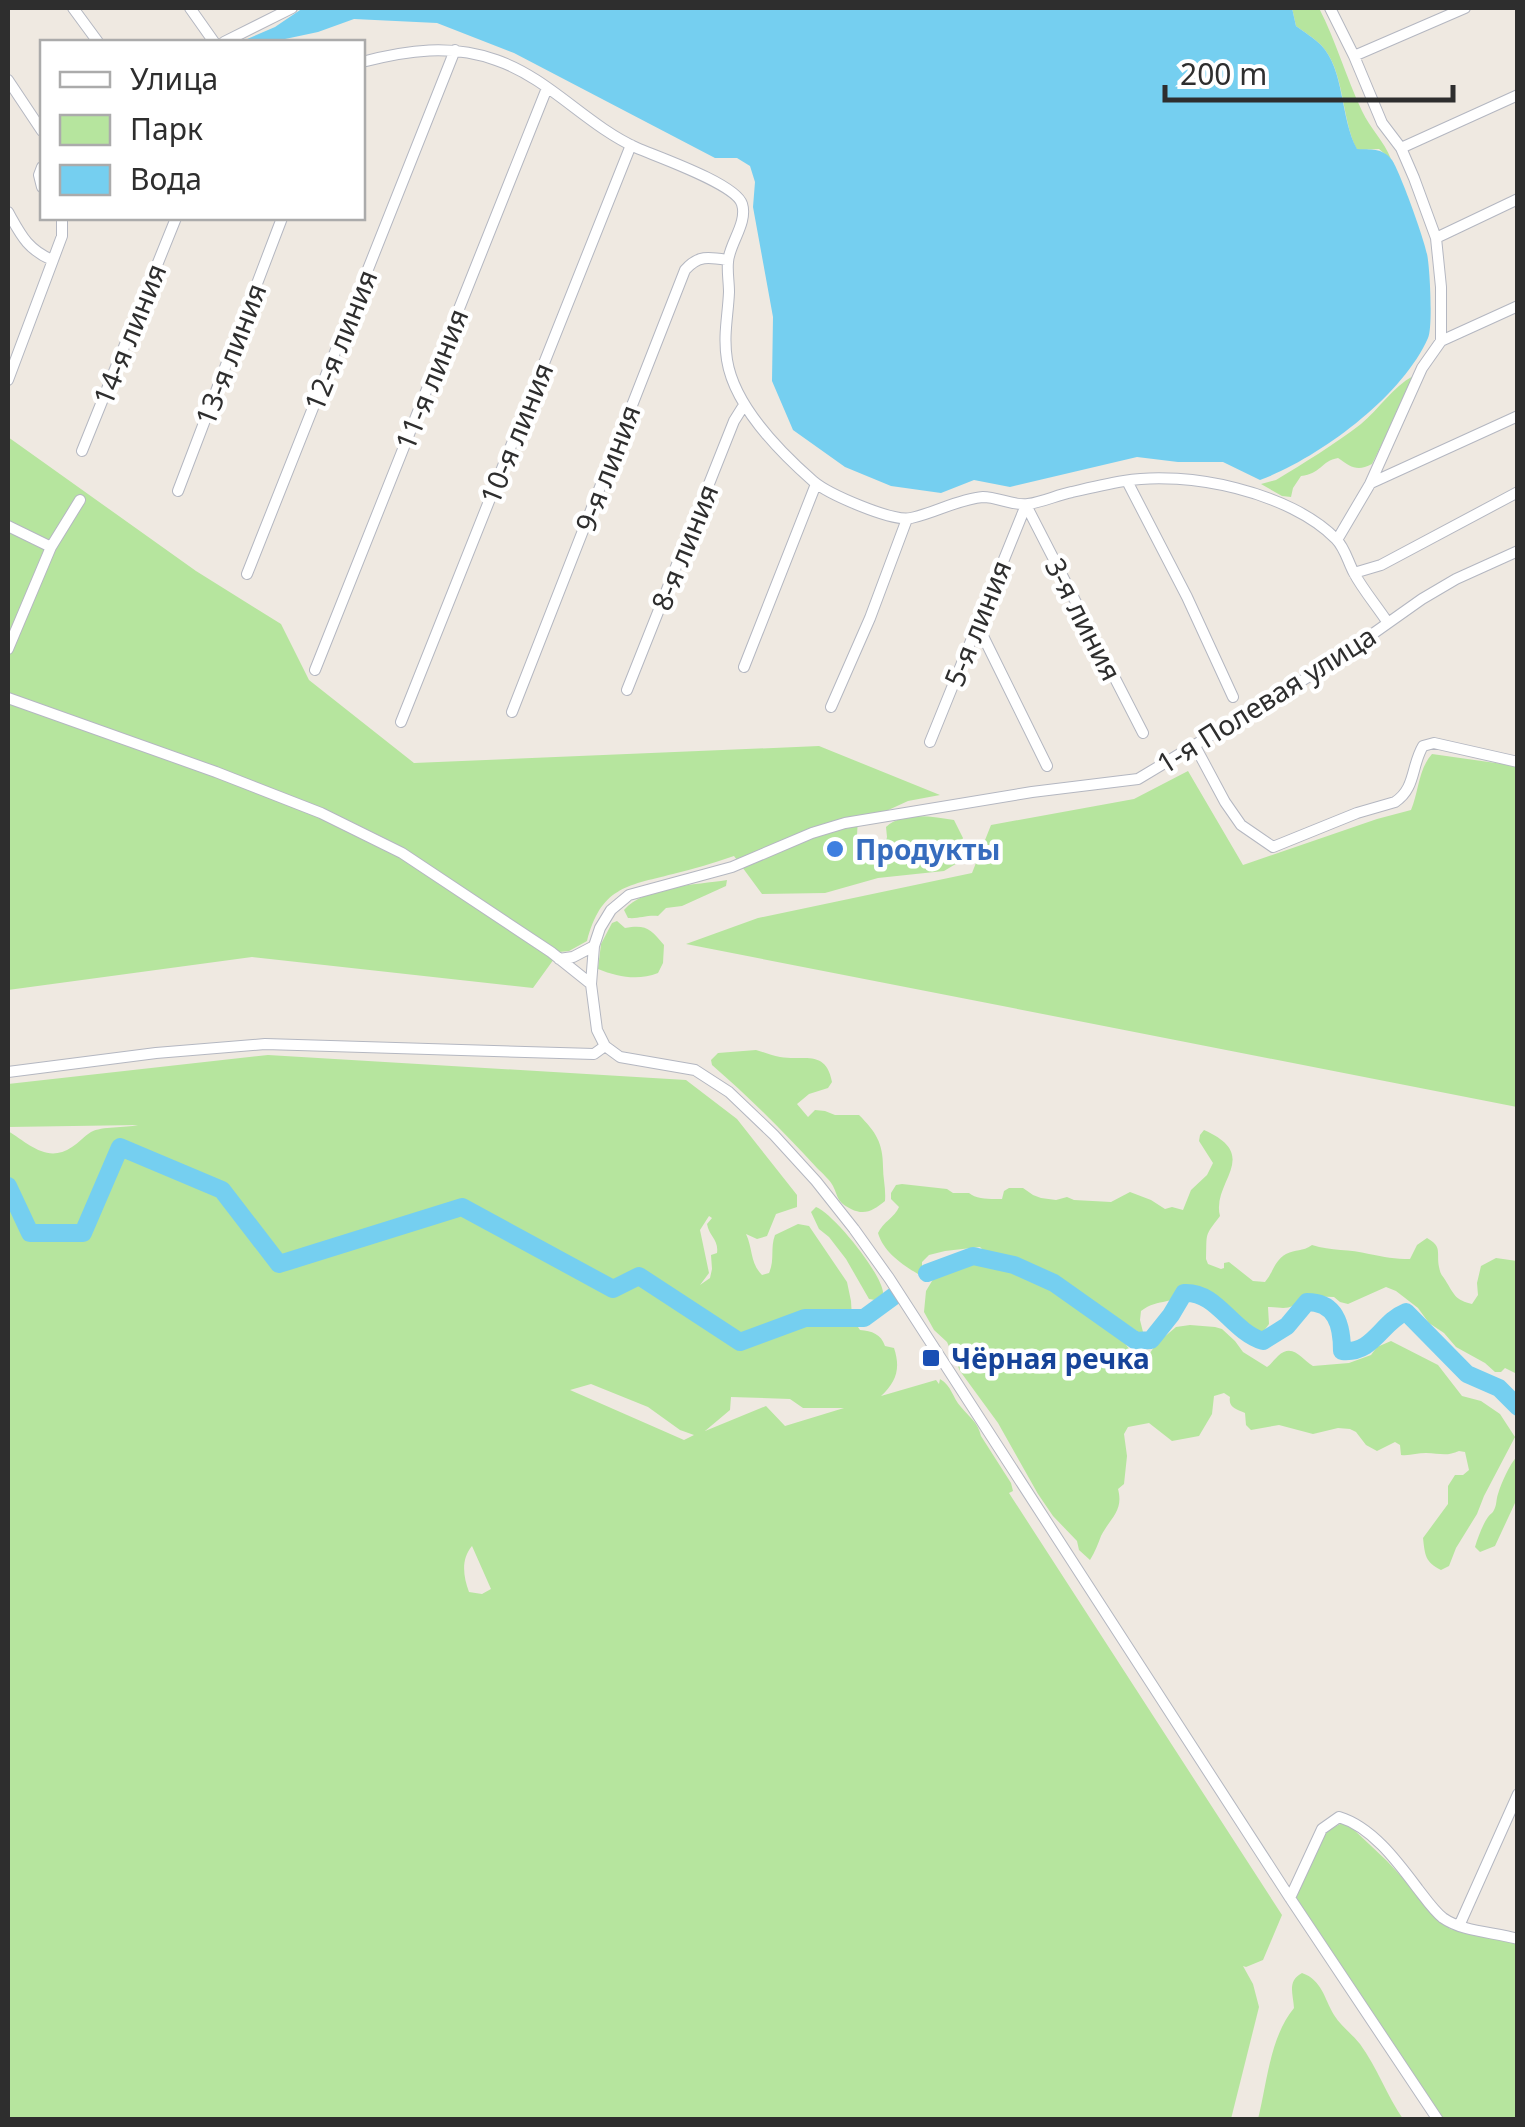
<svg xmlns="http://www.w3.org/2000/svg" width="1525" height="2127" font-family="'Noto Sans',sans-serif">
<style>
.green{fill:#b6e59e;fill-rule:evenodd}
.water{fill:#75cff0}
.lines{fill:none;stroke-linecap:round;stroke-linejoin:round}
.river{stroke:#75cff0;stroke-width:18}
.minor-casing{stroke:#b4b7c1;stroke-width:12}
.minor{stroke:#fff;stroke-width:10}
.shop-dot{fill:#3f7fe0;stroke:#fff;stroke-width:4}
.transit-dot{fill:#1a4fb4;stroke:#fff;stroke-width:4}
.labels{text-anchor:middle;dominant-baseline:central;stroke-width:9;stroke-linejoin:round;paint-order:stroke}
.street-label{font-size:28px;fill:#2e2e2e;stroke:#fff}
.shop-label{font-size:28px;font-weight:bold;fill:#366cbe;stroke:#fff;text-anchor:start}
.transit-label{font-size:28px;font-weight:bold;fill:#164399;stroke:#fff;text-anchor:start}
</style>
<rect width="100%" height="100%" fill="#efe9e1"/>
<path class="green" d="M1292,8H1319C1336,41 1346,77 1362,111C1370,128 1384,141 1391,159L1379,149L1357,150C1341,119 1345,70 1321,45C1314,38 1304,32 1296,26Z
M1413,376L1409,390L1372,464C1357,472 1351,467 1338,458C1321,461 1321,474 1301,476L1293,488L1291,497L1282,496L1261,484L1276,480C1304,463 1335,444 1361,424C1379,409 1393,387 1413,376Z
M8,437L196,571L281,624L309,680L414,763L819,746L940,795L908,801L884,812L858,817L856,854L861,861L868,862L883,854L887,837L886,827C904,811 932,817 954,820L963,838L958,849L959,862L944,871L878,878L825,893L762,894L734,856C714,863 694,869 673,874C625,886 601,888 587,941L569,951L559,952L533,988L252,957L8,990Z
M1432,754L1517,766V1107L686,944L758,918L972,873L991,825L1134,799L1188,771L1243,865L1377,819L1411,810C1419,791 1418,770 1432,754Z
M727,880L726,886L682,906L666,908L658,916C646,915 639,919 628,918L624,910C645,886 696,885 727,880Z
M617,921L625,928C646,924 651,929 664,945L663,963L658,973C638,981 618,977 598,969L601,944L612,923Z
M756,1050C764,1052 772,1056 780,1057C804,1061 826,1049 832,1082L828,1088L809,1094L797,1104L808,1117L815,1110L825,1111L835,1115H859C876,1132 883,1143 883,1167C883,1179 886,1188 885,1201C874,1210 865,1216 851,1209C836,1201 839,1198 833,1186C830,1180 822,1173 817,1168C784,1132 749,1097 712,1065L711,1060L718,1053Z
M268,1055L686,1080L737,1119L797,1195V1207L776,1214L767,1236L757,1239L746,1234C753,1249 750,1263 762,1275L769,1273C775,1260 770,1248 775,1235L798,1224L809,1226L847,1282L851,1301L852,1318L860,1330C872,1331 881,1334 885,1346L894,1348C901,1369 896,1382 881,1396L936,1380L939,1384L940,1379C952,1386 952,1397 961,1407C969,1417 978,1422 981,1436L1011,1483L1013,1491L1009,1493L1282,1915L1263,1960L1246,1967L1243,1966L1253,1984L1259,2007L1231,2119H8V1131C28,1143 47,1164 72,1147C79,1143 84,1136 91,1132C102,1126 125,1128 138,1125L8,1127V1084ZM709,1216L712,1218L707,1224C709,1236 719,1240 717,1253L711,1255L712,1269L710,1278L700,1285L709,1273L700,1230ZM591,1384L648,1407L680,1430L694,1435L684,1440L570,1390ZM731,1397L790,1399L803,1408H844L785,1426L766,1406L705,1431L730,1410ZM472,1546L491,1589L482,1594L469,1592C463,1576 461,1559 472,1546Z
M1204,1130C1263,1156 1211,1182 1220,1216C1204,1237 1207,1232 1206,1259L1208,1264L1221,1269L1224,1268V1263L1229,1262L1253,1281L1265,1282C1273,1273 1274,1261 1286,1254C1296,1249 1302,1252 1312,1245C1331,1251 1350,1249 1369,1254C1384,1257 1395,1259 1410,1259L1417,1245L1427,1238C1443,1247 1436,1252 1439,1267C1441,1277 1443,1275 1447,1283C1455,1296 1456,1300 1472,1304L1478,1295L1477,1283L1481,1266L1496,1258L1517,1261V1374L1505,1368L1501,1372H1495L1485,1363L1456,1347L1444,1333L1429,1323L1418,1308L1396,1291L1386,1287L1348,1304L1340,1302L1334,1297L1305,1296C1290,1311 1287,1308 1268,1307L1269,1324L1263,1332L1256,1333C1236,1316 1217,1296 1192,1287C1173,1307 1159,1297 1141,1311L1140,1320L1144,1336L1125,1323C1117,1339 1131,1358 1148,1356L1156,1344L1176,1327L1190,1325L1215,1327L1222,1329L1235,1341L1243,1352L1267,1367C1271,1364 1274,1360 1278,1356C1293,1342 1302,1360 1313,1366L1349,1363L1371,1355L1377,1347L1391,1341L1438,1365L1462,1396L1481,1401L1500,1414L1515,1437L1484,1496L1477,1514L1456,1548L1449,1566L1441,1570C1425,1562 1425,1555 1423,1538L1448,1504V1486L1455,1475H1463L1469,1470L1465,1452L1459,1451C1446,1457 1439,1453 1426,1453C1417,1453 1410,1456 1401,1455L1400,1445L1395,1442L1377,1451L1366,1445L1356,1432L1350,1429L1338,1428L1313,1434L1279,1425L1251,1430L1246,1425L1245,1413C1237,1409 1228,1408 1230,1397L1224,1393L1214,1396L1212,1414L1199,1436L1172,1441L1149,1423L1128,1427L1124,1434L1127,1456L1124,1484L1118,1489C1124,1511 1110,1518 1101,1536C1098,1544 1095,1552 1090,1560L1079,1550L1077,1541L1053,1516L1038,1494L998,1423L960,1371L947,1342L934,1330L924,1312L926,1291L938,1271L947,1264L955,1259L989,1260L987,1254L980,1247L945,1251L929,1255L922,1262V1268L918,1274C901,1264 883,1251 878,1233C883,1222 895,1217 899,1207L891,1199V1193L896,1185L902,1184L947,1189L953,1193H969C977,1200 992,1199 1002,1199L1004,1191L1009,1188H1023L1033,1195L1041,1198L1056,1200L1067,1197L1074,1200L1111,1202L1130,1192L1151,1200L1165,1209L1172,1207L1183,1210L1191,1190L1207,1175L1213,1163L1199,1141L1200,1135Z
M816,1207C834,1214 881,1273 883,1292C883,1295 881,1298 881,1301L869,1299L846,1259L829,1237L819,1229L811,1212Z
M1517,1456V1491L1515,1503L1495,1546L1480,1552L1475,1547C1478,1537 1483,1524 1488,1517C1490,1514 1493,1513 1494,1510C1497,1505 1496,1499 1498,1494C1502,1481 1509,1466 1517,1456Z
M1342,1823L1351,1827L1387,1861L1450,1929L1517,1944V2119H1438L1294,1898L1325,1832Z
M1302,1973C1322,1980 1324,1998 1334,2015C1341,2026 1352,2034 1360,2044C1377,2067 1387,2096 1403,2119H1258C1267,2083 1270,2037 1294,2008C1293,1993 1287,1981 1302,1973Z"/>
<path class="water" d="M303,8H1292L1296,26C1304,32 1314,38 1321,45C1345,70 1340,118 1357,149C1370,150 1382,147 1392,160C1400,172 1424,238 1427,254C1430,267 1433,328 1428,338C1402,397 1319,458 1260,480L1223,462H1178L1137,457L1010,487L974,480L941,493L891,486L845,467L793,430L772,381L773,317L753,207L755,182L750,166L737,158H715L514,53L437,23L354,19L318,32L271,42H240L275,27Z"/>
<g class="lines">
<path class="river" d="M8,1186L30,1233H83L120,1147L222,1190L279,1264L462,1207L613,1289L639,1276L740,1342L805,1318H864L894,1296
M927,1273L973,1256L1014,1265L1054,1283L1136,1341L1151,1340L1171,1315L1184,1293C1217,1291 1231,1331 1263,1341L1287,1326L1307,1302C1336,1302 1342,1325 1342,1351C1374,1354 1381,1322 1406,1312L1467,1374L1499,1388L1518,1407"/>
<defs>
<path id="minor" d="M73,8L98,42
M190,8L214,42
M1330,8L1354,56L1382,123L1401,148L1414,178L1436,238L1441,287V341L1422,368L1370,484L1337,540
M224,42L292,8
M1354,56L1465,8
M362,62C408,50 451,44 496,60C549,78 586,125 637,148C658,157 736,184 742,204C748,223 729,244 728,262C727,272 729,282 729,292C728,316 723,335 727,360C734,405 780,452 813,481C828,494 892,522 911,518C935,513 958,499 983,497C998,497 1013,506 1028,504C1043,502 1057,495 1072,492C1089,488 1106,484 1124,481C1187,470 1290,492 1336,539C1345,548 1348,562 1354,573C1363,590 1377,606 1388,623
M8,80L42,131
M1401,148L1518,95
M42,167L39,175L42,187
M8,212C21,235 27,249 52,260
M1436,238L1518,199
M1441,341L1518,306
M8,380L62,236V218
M82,451L176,218
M1127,481L1187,597L1233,697
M1371,483L1518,416
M178,491L282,218
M1026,505L1143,733
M8,526L51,547
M1354,573L1381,565L1518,492
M247,574L455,50
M977,624L1047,766
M8,649L51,547L80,500
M744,667L816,484
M315,670L547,88
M627,690L734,421L744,405
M8,698L216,772L321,813L402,853L551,952L591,984
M831,707L870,618L907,519
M512,712L685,270C698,255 709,257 727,260
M401,722L631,145
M930,742L1026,505
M1195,746L1225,802L1241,825L1273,847L1357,813L1395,802C1416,788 1411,766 1423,746L1434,743L1518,762
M559,959L573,957L594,946
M8,1072L156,1053L265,1044L594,1054L605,1046
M1290,1898L1322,1829L1339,1817C1372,1827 1397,1861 1418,1889C1425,1898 1434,1911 1443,1918C1463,1932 1494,1932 1518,1939
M1459,1926L1518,1794
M1438,2120L1290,1898L889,1278L854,1229L816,1181L774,1135L729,1092L695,1070L620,1057L605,1046L597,1030L591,984L594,946L600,928L611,910L629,895L732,867L812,833L845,823L1032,792L1138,779L1333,662L1422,599L1456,579L1518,551"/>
</defs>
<use href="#minor" class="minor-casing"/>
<use href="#minor" class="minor"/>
</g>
<circle class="shop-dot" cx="835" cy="849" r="10"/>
<rect class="transit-dot" x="921" y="1348" width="20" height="20" rx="5"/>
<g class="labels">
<g class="street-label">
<text transform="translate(129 334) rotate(-68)">14-я линия</text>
<text transform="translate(340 340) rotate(-68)">12-я линия</text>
<text transform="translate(230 354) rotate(-69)">13-я линия</text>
<text transform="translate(431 379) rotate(-68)">11-я линия</text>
<text transform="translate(516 433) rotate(-68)">10-я линия</text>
<text transform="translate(607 468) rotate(-69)">9-я линия</text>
<text transform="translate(684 547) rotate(-68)">8-я линия</text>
<text transform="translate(1084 619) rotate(63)">3-я линия</text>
<text transform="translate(977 623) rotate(-68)">5-я линия</text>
<text transform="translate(1266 699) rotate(-32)">1-я Полевая улица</text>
</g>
<g class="shop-label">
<text x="855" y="849">Продукты</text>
</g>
<g class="transit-label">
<text x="951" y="1358">Чёрная речка</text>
</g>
</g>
<rect width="1525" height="2127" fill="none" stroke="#2e2e2e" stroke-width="20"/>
<rect x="40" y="40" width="325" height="180" fill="#ffffff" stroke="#ababab" stroke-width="2.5"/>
<rect x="60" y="72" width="50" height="15" fill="#ffffff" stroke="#ababab" stroke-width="2.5"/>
<text x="130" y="90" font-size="30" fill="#2e2e2e">Улица</text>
<rect x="60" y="115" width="50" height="30" fill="#b6e59e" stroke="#ababab" stroke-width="2.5"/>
<text x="130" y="140" font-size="30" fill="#2e2e2e">Парк</text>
<rect x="60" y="165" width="50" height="30" fill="#75cff0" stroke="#ababab" stroke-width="2.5"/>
<text x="130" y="190" font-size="30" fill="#2e2e2e">Вода</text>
<path d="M1165 85v15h288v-15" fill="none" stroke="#2e2e2e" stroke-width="5"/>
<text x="1180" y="85" font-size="30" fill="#2e2e2e" stroke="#ffffff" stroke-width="8" paint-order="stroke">200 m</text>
</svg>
